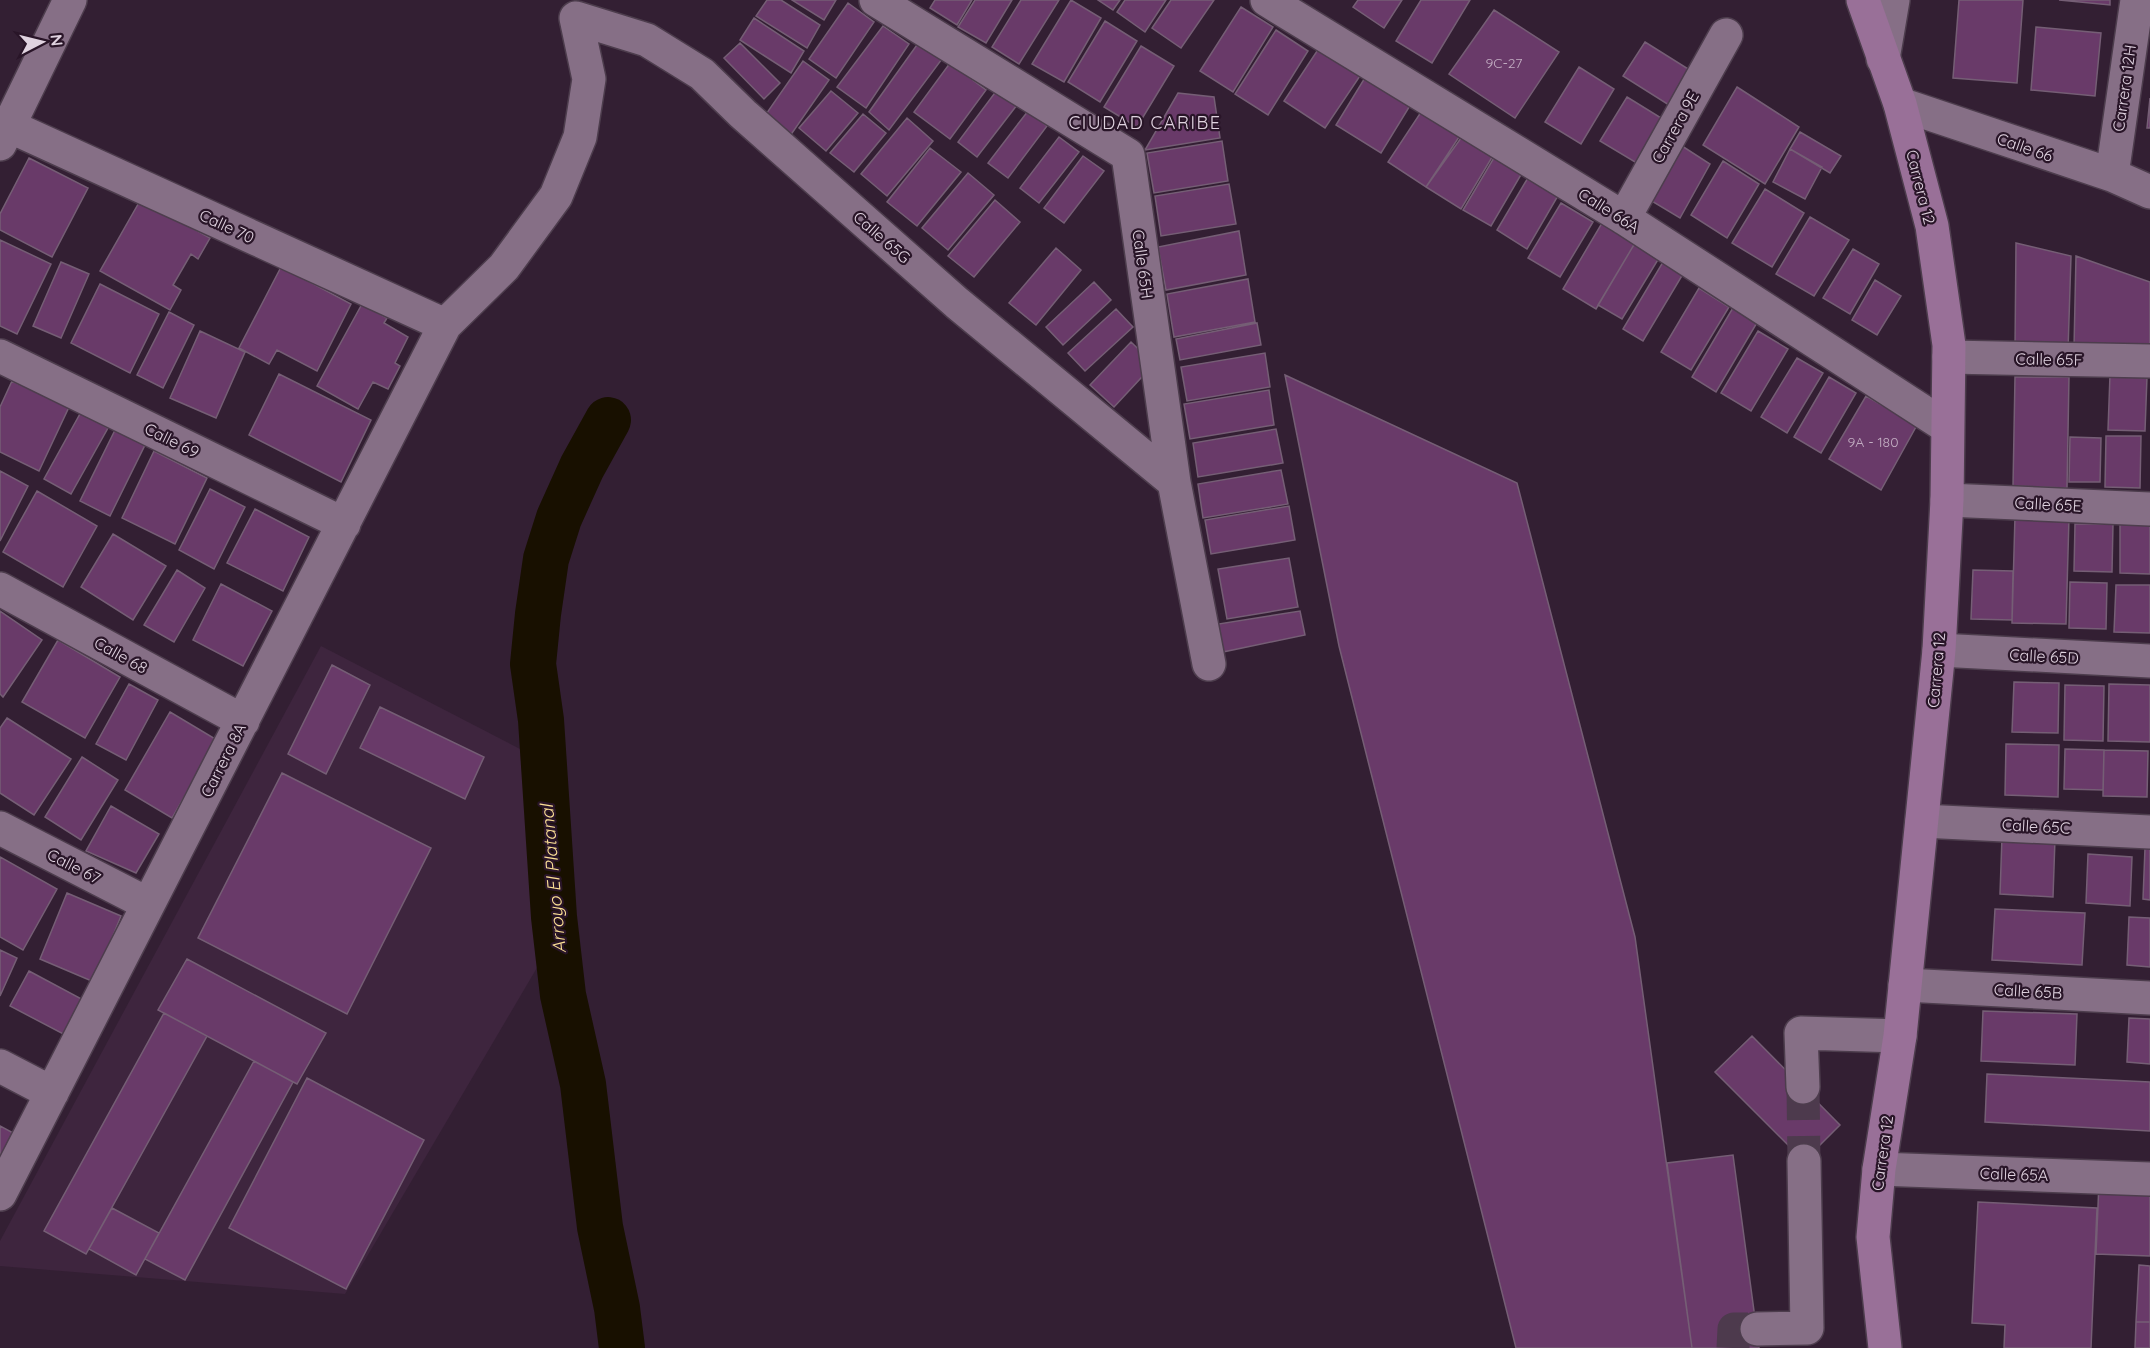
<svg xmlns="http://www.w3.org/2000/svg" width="2150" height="1348" font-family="Quicksand,sans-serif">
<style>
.built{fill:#3e253e}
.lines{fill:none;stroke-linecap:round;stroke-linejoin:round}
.canal{stroke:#181000;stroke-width:46}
.building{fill:#693a69;stroke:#755e75;stroke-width:1.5}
.minor-tunnel{stroke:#4d3a4d;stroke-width:33;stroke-dasharray:33 16;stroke-linecap:butt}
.minor-casing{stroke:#4d3d4d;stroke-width:36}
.major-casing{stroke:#4d3d4d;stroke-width:36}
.minor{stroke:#866f86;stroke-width:33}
.major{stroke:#997098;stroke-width:33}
.labels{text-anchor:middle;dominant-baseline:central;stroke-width:4.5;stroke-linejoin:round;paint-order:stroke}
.number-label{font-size:14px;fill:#c2adc2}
.street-label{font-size:16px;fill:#e0d3e0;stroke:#291528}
.neighbourhood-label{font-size:18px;letter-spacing:1.5px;fill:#e0d3e0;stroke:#291528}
.water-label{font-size:18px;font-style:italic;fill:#fde195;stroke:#291528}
</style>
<rect width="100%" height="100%" fill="#331f33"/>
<path class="built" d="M321,646L520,749L538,966L345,1294L0,1266V1241Z"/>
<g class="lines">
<path class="canal" d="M608,420L582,467L559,518L546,559L538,614L533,664L541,720L554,917L563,995L583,1084L600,1227L617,1308L622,1348"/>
</g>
<path class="building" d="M767,0H781L820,25L807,48L756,16Z
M792,0H836L824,20Z
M935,0H972L957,25L930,8Z
M975,0H1012L986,43L958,27Z
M1021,0H1059L1019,64L992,47Z
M1071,0L1101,18L1064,82L1032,64Z
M1098,0H1120L1113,10Z
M1125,0H1166L1145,32L1117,12Z
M1171,0H1214L1181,48L1152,28Z
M1358,0H1402L1384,28L1353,7Z
M1421,0H1470L1432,63L1396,41Z
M1959,0H2023L2017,83L1953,78Z
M2059,0H2110V5Z
M848,3L874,22L836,78L809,59Z
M1241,7L1273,27L1233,92L1200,71Z
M1494,10L1559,52L1515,118L1449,74Z
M754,18L804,51L791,73L740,40Z
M1105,21L1137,41L1100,102L1068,82Z
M883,26L909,44L866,108L837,87Z
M2036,27L2101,33L2095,96L2031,90Z
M1276,30L1308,51L1268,115L1235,94Z
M919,42L942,59L889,130L869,112Z
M1323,42L1364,70L1325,128L1284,101Z
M1645,42L1701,77L1680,112L1623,76Z
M740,43L780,83L764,99L724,58Z
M1141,46L1174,66L1137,127L1104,107Z
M803,61L829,80L790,136L764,117Z
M950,63L986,90L950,139L914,112Z
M1579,67L1614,89L1581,144L1545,122Z
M1366,76L1411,104L1381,153L1336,125Z
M1737,87L1799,127L1765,184L1703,145Z
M997,90L1017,105L977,157L958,142Z
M831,91L858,113L826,151L799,128Z
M1178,93L1214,97L1220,138L1145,150Z
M1627,97L1666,121L1640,165L1600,141Z
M2150,98V128H2147Z
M1427,103L1465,128L1426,187L1388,162Z
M1028,111L1047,126L1008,178L988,163Z
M863,114L886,133L854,172L830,153Z
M907,118L933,141L887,196L861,174Z
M1466,131L1497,149L1461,209L1426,187Z
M1800,132L1841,156L1830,173L1790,149Z
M1059,137L1079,152L1039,203L1020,188Z
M1222,141L1228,181L1154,193L1147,153Z
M1682,146L1710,164L1680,218L1650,200Z
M930,148L961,172L917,226L887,202Z
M1790,149L1822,167L1805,199L1773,182Z
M1083,156L1104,171L1064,223L1044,208Z
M1495,156L1522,173L1491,226L1463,210Z
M29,158L88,188L52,257L0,230V214Z
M1723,161L1759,184L1727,238L1691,215Z
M968,173L994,195L948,250L922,228Z
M1529,176L1559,194L1527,249L1497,230Z
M1229,184L1236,224L1161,236L1155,196Z
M1765,189L1804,213L1772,267L1732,243Z
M141,199L210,238L198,259L191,254L173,285L181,290L170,310L100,271Z
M995,200L1020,222L974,277L948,256Z
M1561,203L1593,222L1560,277L1528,258Z
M1810,217L1849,240L1814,296L1776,274Z
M1602,223L1635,243L1596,309L1563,289Z
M1239,231L1246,275L1166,290L1158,247Z
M0,240L51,264L17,334L0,326Z
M1635,243L1659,258L1622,319L1598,305Z
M2016,243L2071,256L2068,351L2015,349Z
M1056,248L1081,270L1036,325L1009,303Z
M1853,249L1879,264L1850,314L1823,298Z
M2076,256L2150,282V350L2074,348Z
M61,262L89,274L61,338L33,326Z
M1663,262L1683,274L1643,341L1623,329Z
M281,267L309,274L306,280L351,304L317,371L277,350L269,364L239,348Z
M1248,279L1255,322L1174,337L1167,294Z
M1875,280L1901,296L1877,335L1852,320Z
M1094,282L1111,300L1063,345L1046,327Z
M100,284L159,314L130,373L71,343Z
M1699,288L1729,307L1691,370L1661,352Z
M362,304L387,318L384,323L408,337L395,363L400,366L388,389L373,382L358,409L317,386Z
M1734,306L1758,321L1716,392L1692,377Z
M1116,309L1133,327L1085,371L1068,353Z
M169,312L194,325L163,388L137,375Z
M1257,323L1261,345L1180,360L1176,339Z
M200,331L245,352L216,418L170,398Z
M1758,331L1788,349L1751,411L1721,393Z
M1131,342L1154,364L1114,407L1090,385Z
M1265,353L1270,387L1187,401L1181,367Z
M1797,358L1823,373L1787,433L1761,417Z
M279,374L371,420L341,482L249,435Z
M1285,375L1517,483L1635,937L1692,1348H1516L1339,646Z
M2110,375L2147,377L2145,431L2108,430Z
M1829,377L1856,393L1821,453L1794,437Z
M2015,377H2069L2067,488L2013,486Z
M12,381L69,407L39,471L0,452V407Z
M1269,390L1274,425L1190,439L1184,404Z
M1866,396L1917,425L1881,490L1829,459Z
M81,412L108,428L71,494L44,479Z
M116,428L146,443L110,516L80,501Z
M1276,429L1283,463L1198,477L1193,443Z
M2106,436H2141L2140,488L2105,487Z
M2070,437L2101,438L2100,482H2069Z
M154,451L207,478L175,544L122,518Z
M1281,470L1288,504L1203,518L1198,484Z
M0,471L28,486L0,541Z
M210,489L245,507L214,569L179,550Z
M37,491L97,526L63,587L3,552Z
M1289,506L1295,540L1211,554L1205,520Z
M255,509L309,537L283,591L227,563Z
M2015,516L2069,518L2066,624L2012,623Z
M2075,524H2113L2112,572L2074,571Z
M2120,524H2150V574L2120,573Z
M113,534L166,566L133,620L81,587Z
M1289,558L1298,607L1227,619L1218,569Z
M177,570L205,588L174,642L144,625Z
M1973,570L2013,571L2012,620L1971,619Z
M2070,582L2107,583L2106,629L2069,628Z
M221,584L272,611L243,666L193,640Z
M2116,585H2150V633L2114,632Z
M0,611L42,640L3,697L0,694Z
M1300,611L1305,635L1218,653L1212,625Z
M58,640L120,677L85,738L22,702Z
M332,665L370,685L326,774L288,754Z
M2014,682L2059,683L2058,733L2012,732Z
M129,684L158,700L126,760L96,744Z
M2109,684L2150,685V742L2108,741Z
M2065,685L2104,686L2103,741L2064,740Z
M380,707L484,757L465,799L360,748Z
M170,712L217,740L172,818L125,790Z
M7,718L71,759L34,815L0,793V728Z
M2006,744L2059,745L2058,797L2005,795Z
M2065,749L2104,750L2103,790L2064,789Z
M2104,750L2148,751L2147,797L2103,796Z
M82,757L118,780L81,840L45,817Z
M282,773L431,848L347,1014L198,938Z
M111,806L159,834L136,873L86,851Z
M2002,837L2055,839L2053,897L2000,894Z
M2145,848H2150V900L2143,899Z
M2088,854L2132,857L2130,906L2086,903Z
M0,857L57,889L23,950L0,937Z
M67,893L121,916L94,982L40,959Z
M1995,909L2085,913L2082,965L1992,960Z
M2129,917L2150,918V967L2127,965Z
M0,950L17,958L0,996Z
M187,959L326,1033L297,1084L158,1010Z
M29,971L89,1003L71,1038L10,1006Z
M1983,1011L2077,1014L2075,1065L1981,1061Z
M164,1013L207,1036L86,1254L44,1231Z
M2129,1018L2150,1019V1064L2127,1062Z
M1752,1036L1840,1125L1804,1161L1715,1072Z
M254,1061L293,1082L185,1280L145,1259Z
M1987,1074L2150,1082V1131L1985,1122Z
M307,1078L424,1140L346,1289L229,1228Z
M0,1126L17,1135L0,1166Z
M1733,1155L1759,1348H1692L1667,1163Z
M2099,1182L2150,1185V1256L2096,1254Z
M1978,1202L2097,1208L2091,1348H2004L2005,1325L1972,1323Z
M112,1208L159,1233L136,1275L89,1249Z
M2139,1265L2150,1266V1322H2136Z
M2136,1322H2150V1348H2135Z"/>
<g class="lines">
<path class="minor-tunnel" d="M1803,1087L1804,1161
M1733,1348L1734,1329H1757"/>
<defs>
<path id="minor" d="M876,0L1128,155L1174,482L1209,664
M1267,0L1624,218L1947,427
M576,18L647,40L702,74L743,114L957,303L1174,482
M1883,59L1893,0
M1900,104L2112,175L2150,192
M9,126L445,325
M0,144L70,0
M2112,175L2137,0
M1624,218L1726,35
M0,356L344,524
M1949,357L2150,361
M1947,500L2150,509
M0,589L243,721
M1939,650L2150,661
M1922,821L2150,832
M0,828L148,904
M1905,985L2150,998
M0,1066L52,1093
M1803,1087L1801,1033L1900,1036
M1879,1169L2150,1179
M0,1194L445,325L504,267L556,196L580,137L589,79L576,18
M1757,1329L1807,1328L1804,1161"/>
<path id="major" d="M1863,0L1900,104L1932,226L1949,345L1947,500L1939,650L1900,1036L1879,1169L1873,1237L1885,1348"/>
</defs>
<use href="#minor" class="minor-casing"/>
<use href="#major" class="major-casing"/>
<use href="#minor" class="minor"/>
<use href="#major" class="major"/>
</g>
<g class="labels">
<g class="number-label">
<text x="1504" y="63">9C-27</text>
<text x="1873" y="442">9A - 180</text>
</g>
<g class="street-label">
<text transform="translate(2124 88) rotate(-82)">Carrera 12H</text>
<text transform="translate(1675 127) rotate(-61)">Carrera 9E</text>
<text transform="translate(2025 147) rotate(19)">Calle 66</text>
<text transform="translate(1921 187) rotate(76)">Carrera 12</text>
<text transform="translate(1609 210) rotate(32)">Calle 66A</text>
<text transform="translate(227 226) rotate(25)">Calle 70</text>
<text transform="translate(882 237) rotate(41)">Calle 65G</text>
<text transform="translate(1143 264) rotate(82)">Calle 65H</text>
<text transform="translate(2049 359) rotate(1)">Calle 65F</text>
<text transform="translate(172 440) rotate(26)">Calle 69</text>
<text transform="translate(2048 504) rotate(3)">Calle 65E</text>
<text transform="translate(121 655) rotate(29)">Calle 68</text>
<text transform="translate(2044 656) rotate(3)">Calle 65D</text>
<text transform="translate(1936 670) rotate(-85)">Carrera 12</text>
<text transform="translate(223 760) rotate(-63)">Carrera 8A</text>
<text transform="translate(2036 826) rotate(3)">Calle 65C</text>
<text transform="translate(74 866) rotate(27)">Calle 67</text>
<text transform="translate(2028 991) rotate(3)">Calle 65B</text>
<text transform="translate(1882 1153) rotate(-82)">Carrera 12</text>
<text transform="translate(2014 1174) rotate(2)">Calle 65A</text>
</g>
<g class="neighbourhood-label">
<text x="1145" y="122">CIUDAD CARIBE</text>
</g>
<g class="water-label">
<text transform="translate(553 879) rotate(-95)">Arroyo El Platanal</text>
</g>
</g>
<g transform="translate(42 42) rotate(83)" stroke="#291528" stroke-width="4.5" paint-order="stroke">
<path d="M0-4.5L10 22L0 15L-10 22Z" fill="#e0d3e0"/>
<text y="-9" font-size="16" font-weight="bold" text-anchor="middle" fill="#e0d3e0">N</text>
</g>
</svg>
